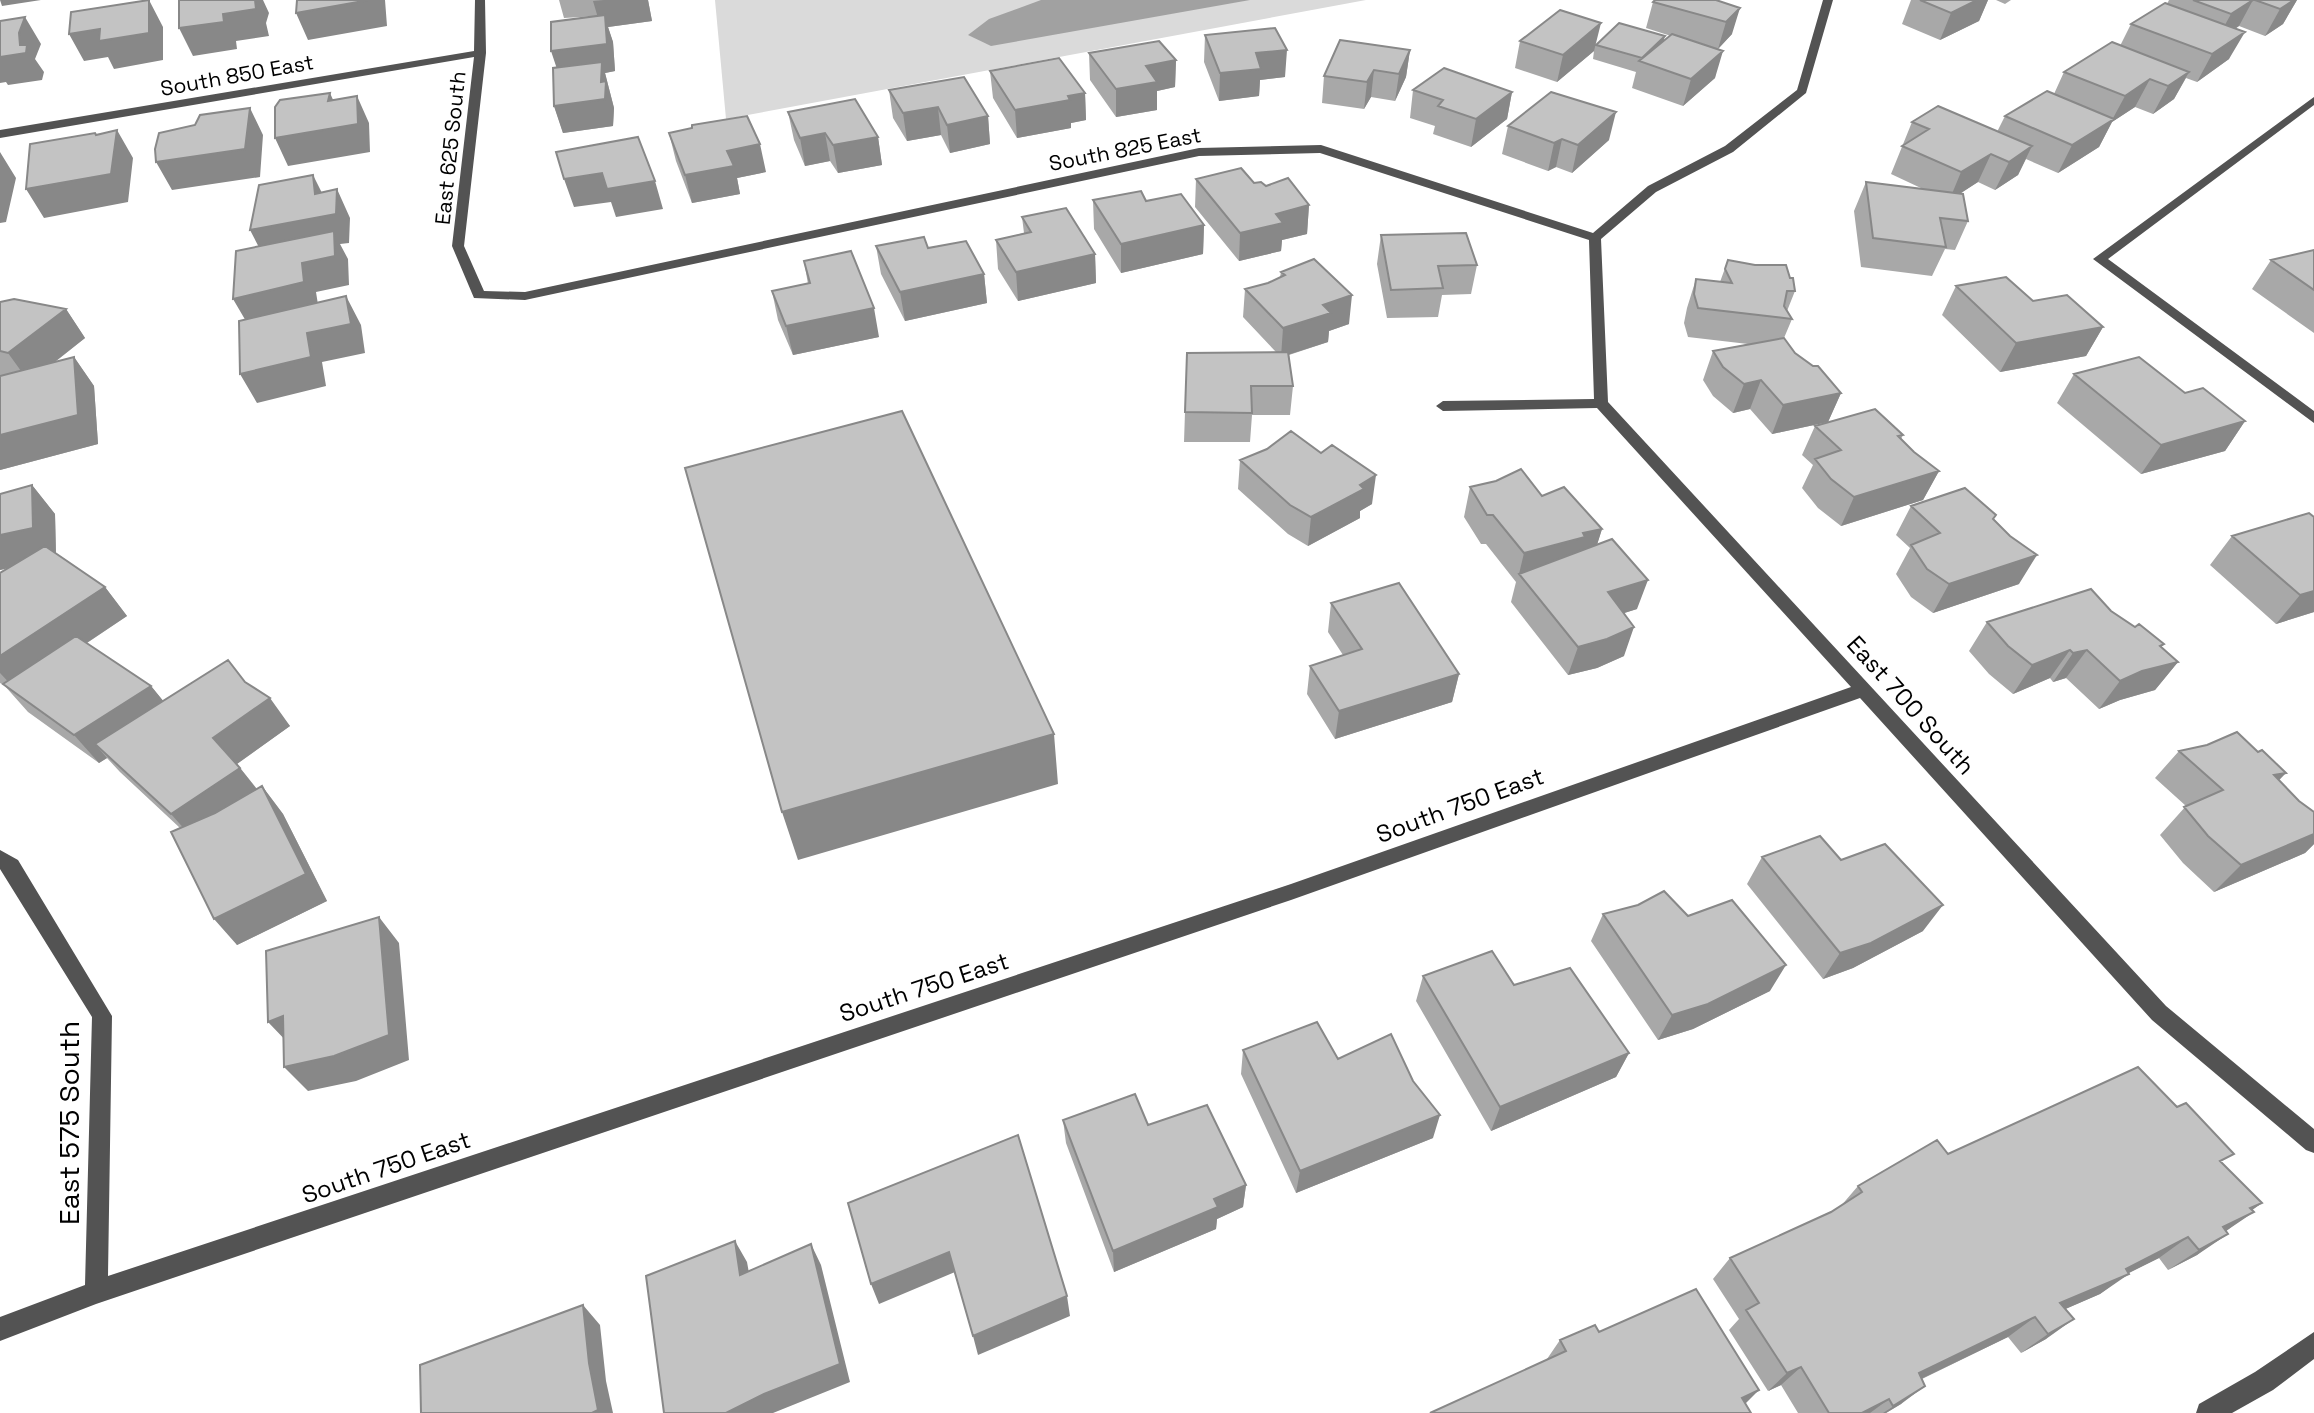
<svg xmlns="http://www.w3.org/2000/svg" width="2314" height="1413" font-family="'Space Grotesk',sans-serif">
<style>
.green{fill:#dadada}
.water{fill:#a1a1a1}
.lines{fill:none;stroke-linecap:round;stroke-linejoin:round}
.minor{fill:#535353;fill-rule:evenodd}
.wall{fill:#a8a8a8}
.shaded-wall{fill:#888}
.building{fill:#c3c3c3;stroke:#888;stroke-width:2}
.labels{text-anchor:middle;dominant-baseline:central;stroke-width:6;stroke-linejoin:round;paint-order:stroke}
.far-street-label{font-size:21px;fill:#000;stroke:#fff}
.street-label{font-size:24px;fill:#000;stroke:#fff}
.near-street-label{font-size:28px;fill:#000;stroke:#fff}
</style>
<rect width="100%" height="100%" fill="#fff"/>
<path class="green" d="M715,0H1366L726,119Z"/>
<path class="water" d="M1041,0H1250L991,46L968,35L989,19Z"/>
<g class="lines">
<path class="minor" d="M475,0H485L486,53L464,246L484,291L525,292L1199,148L1321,145L1593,233L1648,186L1725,146L1797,90L1823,0H1833L1806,93L1733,152L1656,192L1601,239L1608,402L2166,1006L2314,1129V1153L2306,1150L2152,1020L1860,698L1291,900L96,1304L0,1341V1317L85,1285L92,1017L0,869V850L18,860L112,1016L108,1276L1291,884L1851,687L1597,408L1443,411L1436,406L1443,401L1594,399L1589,240L1320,153L1199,156L525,300L474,298L452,246L474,57L0,138V130L474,51Z
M2314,97V105L2108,259L2314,411V423L2093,259Z
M2314,1332V1359L2273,1390L2232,1413H2196L2199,1404L2255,1372Z"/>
</g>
<path class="wall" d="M559,0H648L652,21L608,27L613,42L615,71L605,73L614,108L613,126L563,133L554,106L557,67L597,16L564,18Z
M1911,0H1988L1979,21L1940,40L1902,24Z
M1996,0H2011L2005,4Z
M2169,0H2297L2283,24L2265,36L2239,26L2235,29L2229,59L2197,82L2186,78L2174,99L2153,114L2135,107L2112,122L2099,147L2058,173L2026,159L2018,175L1995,190L1978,182L1960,193L1968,221L1955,250L1945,249L1932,276L1861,267L1854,211L1866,182L1923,189L1891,174L1912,122L1997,132L2005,116L2054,94L2064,72L2120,46L2131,24L2167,4Z
M1718,1L1732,34L1718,49L1715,78L1683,106L1632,88L1636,72L1593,59L1594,51L1557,82L1515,68L1520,41L1597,44L1663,42L1671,36L1646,28L1653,2Z
M1205,35L1285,77L1260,80L1259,96L1219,101L1204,62Z
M1410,50L1406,77L1395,101L1371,97L1364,109L1322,103L1324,76Z
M1089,53L1176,60L1175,87L1157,91V110L1116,117L1090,80Z
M990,71L1085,93L1086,120L1071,123V128L1017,138L993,98Z
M889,90L988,116L990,144L950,153L941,135L907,141L893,118Z
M1413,90L1512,92L1507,119L1471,147L1433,134L1435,126L1410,118Z
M788,112L878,137L882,165L838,173L830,161L805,166L794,140Z
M1508,126L1609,140L1572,173L1556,167L1548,171L1502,154Z
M669,133L766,172L737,178L740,194L692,203L676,161Z
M1196,179L1254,183L1266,186L1309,205L1307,234L1282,240L1281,251L1239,261L1195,207Z
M1093,200L1146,201L1204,225L1203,254L1121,273L1094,229Z
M1022,217L1095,254L1096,283L1018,301L998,269L996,240L1024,233Z
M1381,235L1477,265L1471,294L1442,295L1438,317L1387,318L1377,264Z
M876,246L984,274L987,303L905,321L881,274Z
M2314,250V333L2252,289L2271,260Z
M1728,260L1790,278L1795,291L1787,311L1792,319L1784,338L1795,353L1841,393L1828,422L1772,434L1750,409L1733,413L1713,396L1703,380L1713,351L1748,344L1688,337L1684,323L1687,308L1696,279L1720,282Z
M804,261L879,337L793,355L778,320L772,291L808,284Z
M1281,272L1349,324L1329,331L1328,342L1289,355L1293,386L1290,415H1252L1250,442H1184L1185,412L1276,352L1243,317L1245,289L1268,283L1280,277Z
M1956,286L2103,327L2086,356L2000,372L1942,315Z
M0,302L66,309L85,338L55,362L74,357L94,386L98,444L0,470Z
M2074,374L2185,393L2245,421L2225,451L2141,474L2057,403Z
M1815,426L1903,435L1901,439L1914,452L1939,471L1923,500L1841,526L1818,508L1802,488L1813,465L1802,455Z
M1240,460L1372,504L1360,511V518L1308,546L1288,534L1238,489Z
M32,485L55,514L56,553L105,587L127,616L87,643L151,686L163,701L245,682L290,726L237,764L257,789L262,786L283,814L327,901L237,945L180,828L120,772L107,758L99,763L28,712L4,685L0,683V573L8,568L0,570V494Z
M1470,487L1542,496L1602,529L1597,544L1637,609L1624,613V656L1597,668L1568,675L1511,602L1516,582L1486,544H1481L1464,517Z
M1911,506L1994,519L2010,536L2019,584L1933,613L1911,597L1896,574L1910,548L1896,535Z
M2309,513L2314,612L2276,624L2210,565L2232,536Z
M1331,603L1459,674L1452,702L1335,739L1307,694L1310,666L1343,655L1328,632Z
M2111,611L2161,647L2178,662L2155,690L2120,700L2099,709L2066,678L2053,682L2050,678L2013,694L1989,674L1969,651L1987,622Z
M2179,751L2279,781L2299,801L2314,812V844L2305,853L2214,892L2183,863L2160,835L2186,806L2155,778Z
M1762,857L1841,860L1923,931L1853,968L1823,979L1747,884Z
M1603,914L1688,916L1770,991L1693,1029L1658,1040L1591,941Z
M1423,976L1514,985L1629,1053L1616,1077L1491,1131L1416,1001Z
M1243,1050L1338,1059L1433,1138L1296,1193L1241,1074Z
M1063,1120L1148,1125L1246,1185L1243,1207L1217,1219L1216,1229L1114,1272L1066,1143Z
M1948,1154L2222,1163L2262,1203L2252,1210L2197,1255L2168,1270L2159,1258L2128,1273L2100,1294L2065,1309L2046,1339L2021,1353L2008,1337L1922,1379L1901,1404L1886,1413H1798L1781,1385L1768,1391L1729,1330L1739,1319L1713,1279L1730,1258L1831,1212L1840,1207L1858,1186Z
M1599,1332L1745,1403L1547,1359L1560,1340Z"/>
<path class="shaded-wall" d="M0,0H41L2,6Z
M149,0L163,27V60L114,69L108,57L84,61L69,34Z
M255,0H263L269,13L266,23L269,36L236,41L237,49L193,56L179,28L223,14Z
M369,0H385L387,26L308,40L296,13Z
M604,0H648L652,21L608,27L613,42L615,71L605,73L614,108L613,126L563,133L554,106L560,78L551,51L601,28L593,1Z
M1977,0H1988L1979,21L1940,40L1951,13Z
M2253,0L2239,26L2216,41L2231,14Z
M2294,0H2297L2283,24L2265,36L2280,9Z
M1740,8L1732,34L1718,49L1726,22Z
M25,17L41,44L35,59L44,72L42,80L8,85L6,82L0,83V57L20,45L19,33Z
M1601,23L1594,51L1557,82L1563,55Z
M2245,32L2229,59L2197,82L2212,54Z
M1665,36L1661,50L1642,58Z
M1287,50L1285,77L1260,80L1259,96L1219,101L1220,73L1256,53Z
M1410,50L1406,77L1395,101L1399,74Z
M1723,51L1715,78L1683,106L1691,79Z
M1176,60L1175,87L1157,91V110L1116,117V89L1146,66Z
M1374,70L1371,97L1364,109L1367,82Z
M2189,72L2174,99L2153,114L2168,86Z
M2150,79L2135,107L2112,122L2099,147L2058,173L2072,145L2112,120L2125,96Z
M1512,92L1507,119L1471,147L1476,119Z
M330,93L342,120L357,96L369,123L370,152L288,166L275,138L328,101Z
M1085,93L1086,120L1071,123V128L1017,138L1015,110L1068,96Z
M938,107L941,135L907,141L903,113Z
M250,108L263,135L260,177L172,190L156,162Z
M1616,112L1609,140L1572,173L1578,145Z
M988,116L990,144L950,153L947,125Z
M117,130L133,158L128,202L44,218L26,189L112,163Z
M825,133L830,161L805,166L800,138Z
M878,137L882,165L838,173L833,145Z
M1562,139L1556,167L1548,171L1554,143Z
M760,144L766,172L737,178L740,194L692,203L685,175L727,151Z
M2032,146L2018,175L1995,190L2009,162Z
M0,152L16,178L6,222L0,223Z
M1991,154L1978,182L1949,201L1961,172Z
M602,173L655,181L663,209L616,217L611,202L574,207L564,179Z
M313,175L327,203L337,189L350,218L349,243L340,244L348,259L349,285L316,292L319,311L250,328L233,299L265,259L250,230L315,194Z
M1309,205L1307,234L1282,240L1281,251L1239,261L1240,233L1276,214Z
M1204,225L1203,254L1121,273V244Z
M1095,254L1096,283L1018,301L1016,272Z
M984,274L987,303L905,321L900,292Z
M1352,295L1349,324L1329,331L1328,342L1281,357L1283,328L1323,305Z
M346,296L361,325L365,353L322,362L326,386L257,403L240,374L307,333Z
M874,308L879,337L793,355L786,326Z
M66,309L85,338L29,382L8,353Z
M2103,327L2086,356L2000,372L2016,343Z
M74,357L94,386L98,444L0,470V435Z
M1761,380L1750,409L1733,413L1744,384Z
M1841,393L1828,422L1772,434L1783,405Z
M2245,421L2225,451L2141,474L2161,445Z
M1939,471L1923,500L1841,526L1854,497Z
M1376,475L1372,504L1360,511V518L1308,546L1311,517Z
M32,485L55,514L56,557L0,570V535Z
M1602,529L1593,558L1519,574L1524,553L1583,533Z
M2037,555L2019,584L1933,613L1949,584Z
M1648,580L1637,609L1599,621L1608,592Z
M105,587L127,616L16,690L0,673V656Z
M2314,591V612L2276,624L2300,595Z
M1634,627L1624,656L1597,668L1568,675L1578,647Z
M2164,644L2143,671L2178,662L2155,690L2120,700L2099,709L2120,681L2160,646Z
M2070,650L2050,678L2013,694L2032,665Z
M2087,650L2066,678L2053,682L2073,653Z
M1459,674L1452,702L1335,739L1339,711Z
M151,686L174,714L95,744L107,758L99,763L74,735Z
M270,698L290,726L234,766L213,738Z
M1054,734L1058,784L798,860L782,812Z
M240,768L262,796L195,841L171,814Z
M2286,773L2260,800L2274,775Z
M262,786L283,814L327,901L237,945L214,919Z
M2314,834V844L2305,853L2214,892L2241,865Z
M1943,905L1923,931L1853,968L1823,979L1840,953Z
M379,917L399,943L409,1060L356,1081L308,1091L284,1067Z
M1786,965L1770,991L1693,1029L1658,1040L1672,1015Z
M283,1016L291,1046L268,1022Z
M1629,1053L1616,1077L1491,1131L1500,1107Z
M1440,1115L1433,1138L1296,1193L1300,1171Z
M1246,1185L1243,1207L1217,1219L1216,1229L1114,1272L1113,1251L1214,1199Z
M2262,1203L2235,1222L2254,1212L2223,1233L2196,1247L2250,1208Z
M2228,1234L2197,1255L2168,1270L2199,1250Z
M2188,1237L2159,1258L2119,1278L2129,1274L2100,1294L2038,1321L2060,1303Z
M735,1241L747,1262L753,1295L740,1275Z
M811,1244L821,1265L850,1382L773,1413H726Z
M949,1252L955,1272L879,1304L871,1284Z
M1067,1296L1070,1316L978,1355L973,1336Z
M583,1305L600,1325L606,1381L613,1413H592Z
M2035,1317L2008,1337L1896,1391L1919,1373Z
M2074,1319L2046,1339L2021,1353L2048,1334Z
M1801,1367L1781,1385L1768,1391L1787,1373Z
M1925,1386L1901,1404L1886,1413H1883Z
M1759,1390L1741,1408L1742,1398Z
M1889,1399L1870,1413H1862Z"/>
<path class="building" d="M149,0V33L99,41L100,29L69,34L71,12Z
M179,0H255L256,9L223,14L224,22L179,28Z
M297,0H369L296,13Z
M1655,0H1716L1740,8L1726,22L1653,2Z
M1920,0H1977L1951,13Z
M2193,0H2253L2231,14Z
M2255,0H2294L2280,9Z
M2165,3L2245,32L2212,54L2131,24Z
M1560,10L1601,23L1563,55L1520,41Z
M605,15L607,44L551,51V22Z
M25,17L19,33L20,45H27L26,53L0,57V21Z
M1619,23L1665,36L1642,58L1596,45Z
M1275,28L1287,50L1256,53L1261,69L1220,73L1205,35Z
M1672,34L1723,51L1691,79L1639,61Z
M1340,40L1410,50L1399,74L1374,70L1367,82L1324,76Z
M1159,41L1176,60L1146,66L1157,82L1116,89L1089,53Z
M2112,42L2189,72L2168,86L2150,79L2125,96L2064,72Z
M1059,58L1085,93L1068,96L1070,100L1015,110L990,71Z
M602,62L601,82L606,81L605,99L554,106L553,68Z
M1444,68L1512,92L1476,119L1438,106L1443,100L1413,90Z
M964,77L988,116L947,125L938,107L903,113L889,90Z
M2047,91L2114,119L2072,145L2005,116Z
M1551,92L1616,112L1578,145L1562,139L1554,143L1508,126Z
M330,93L328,101L357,96L358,124L275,138V107L280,100Z
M855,99L878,137L833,145L825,133L800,138L788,112Z
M1938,106L2032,146L2009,162L1991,154L1961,172L1902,146L1929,129L1912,122Z
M250,108L245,149L156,162L155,149L159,133L195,125L200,115Z
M747,116L760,144L727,151L734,166L685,175L669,133L692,128V125Z
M117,130L111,174L26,189L30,144L95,133L96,135Z
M638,137L655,181L607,189L602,173L564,179L556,152Z
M1241,168L1254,183L1261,182L1266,186L1288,178L1309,205L1276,214L1283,223L1240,233L1196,179Z
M313,175L315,194L337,189L336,214L250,230L259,185Z
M1866,182L1963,194L1968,221L1940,218L1946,247L1873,238Z
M1141,191L1146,201L1181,194L1204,225L1121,244L1093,200Z
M1066,208L1095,254L1016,272L996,240L1031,232L1022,217Z
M334,231L335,256L302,263L304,282L233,299L236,251Z
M1466,233L1477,265L1438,266L1443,288L1391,290L1381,235Z
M924,237L928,248L966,241L984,274L900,292L876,246Z
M2314,250V290L2271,260Z
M851,251L874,308L786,326L772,291L810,283L804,261Z
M1314,259L1352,295L1323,305L1331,313L1283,328L1245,289L1268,283L1285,275L1281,272Z
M1728,260L1755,265H1786L1790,278H1793L1795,291H1787L1784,306L1792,319L1698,308L1694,294L1696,279L1732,283L1725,269Z
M2006,277L2033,301L2067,295L2103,327L2016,343L1956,286Z
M346,296L351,324L307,333L311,357L240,374L239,321Z
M14,299L66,309L8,353L0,351V302Z
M1784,338L1795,353L1813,366H1818L1841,393L1783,405L1761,380L1744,384L1723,367L1713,351Z
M1288,352L1293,386H1251L1252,413L1185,412L1187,353Z
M74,357L78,415L0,435V376Z
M2139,357L2185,393L2203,388L2245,421L2161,445L2074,374Z
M1875,409L1903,435L1898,436L1914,452L1939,471L1854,497L1831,479L1815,459L1841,450L1815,426Z
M902,411L1054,734L782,812L685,468Z
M1291,431L1321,453L1332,445L1376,475L1360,485L1364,489L1311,517L1290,505L1240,460L1267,449Z
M1521,469L1542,496L1564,487L1602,529L1583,533L1585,537L1524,553L1493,515H1487L1470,487L1496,481Z
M32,485L33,528L0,535V494Z
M1965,488L1996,515L1993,519L2010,536L2037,555L1949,584L1927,569L1911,545L1940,533L1911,506Z
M2309,513L2314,517V591L2300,595L2232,536Z
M1612,539L1648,580L1608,592L1634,627L1607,639L1578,647L1519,574Z
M45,546L105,587L0,656V573Z
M1399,583L1459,674L1339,711L1310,666L1362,649L1331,603Z
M2091,589L2111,611L2135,627L2139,624L2164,644L2160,646L2178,662L2142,671L2120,681L2087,650L2073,653L2070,650L2032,665L2008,646L1987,622Z
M76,636L151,686L74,735L3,684Z
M228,660L245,682L270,698L213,738L240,768L171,814L95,744Z
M2237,732L2258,752L2262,750L2286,773L2274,775L2299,801L2314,812V834L2241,865L2208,836L2184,807L2223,790L2179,751L2207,745Z
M262,786L306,874L214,919L171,832L215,813Z
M1820,836L1841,860L1885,844L1943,905L1871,943L1840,953L1762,857Z
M1664,891L1688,916L1732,900L1786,965L1708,1004L1672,1015L1603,914L1638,905Z
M379,917L389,1035L334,1056L284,1067L283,1016L268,1022L266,951Z
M1492,951L1514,985L1570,968L1629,1053L1500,1107L1423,976Z
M1317,1022L1338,1059L1391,1034L1413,1081L1440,1115L1300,1171L1243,1050Z
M2138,1067L2177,1107L2186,1103L2234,1154L2220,1161L2262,1203L2250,1208L2254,1212L2223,1227L2228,1234L2199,1250L2188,1237L2126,1269L2129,1274L2060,1303L2074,1319L2048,1334L2035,1317L1919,1373L1925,1386L1893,1406L1889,1399L1862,1413H1829L1801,1367L1787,1373L1746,1310L1759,1303L1730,1258L1831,1212L1862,1192L1858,1186L1937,1140L1948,1154Z
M1135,1094L1148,1125L1207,1105L1246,1185L1214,1199L1218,1207L1113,1251L1063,1120Z
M1018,1135L1067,1296L973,1336L949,1252L871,1284L848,1203Z
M735,1241L740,1275L811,1244L840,1364L764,1394L726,1413H664L646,1276Z
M1696,1289L1759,1390L1742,1398L1751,1413H1430L1566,1351L1560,1340L1595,1325L1599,1332Z
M583,1305L589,1363L598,1410L592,1413H421L420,1365Z"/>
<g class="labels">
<g class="far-street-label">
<text transform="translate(237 75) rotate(-10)">South 850 East</text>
<text transform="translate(450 148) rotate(-84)">East 625 South</text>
<text transform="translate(1125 149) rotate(-11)">South 825 East</text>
</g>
<g class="street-label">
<text transform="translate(1911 705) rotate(48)">East 700 South</text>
<text transform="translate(1460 805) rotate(-20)">South 750 East</text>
<text transform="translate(924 987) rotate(-18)">South 750 East</text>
<text transform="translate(386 1167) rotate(-19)">South 750 East</text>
</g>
<g class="near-street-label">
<text transform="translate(69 1123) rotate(-90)">East 575 South</text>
</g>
</g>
</svg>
